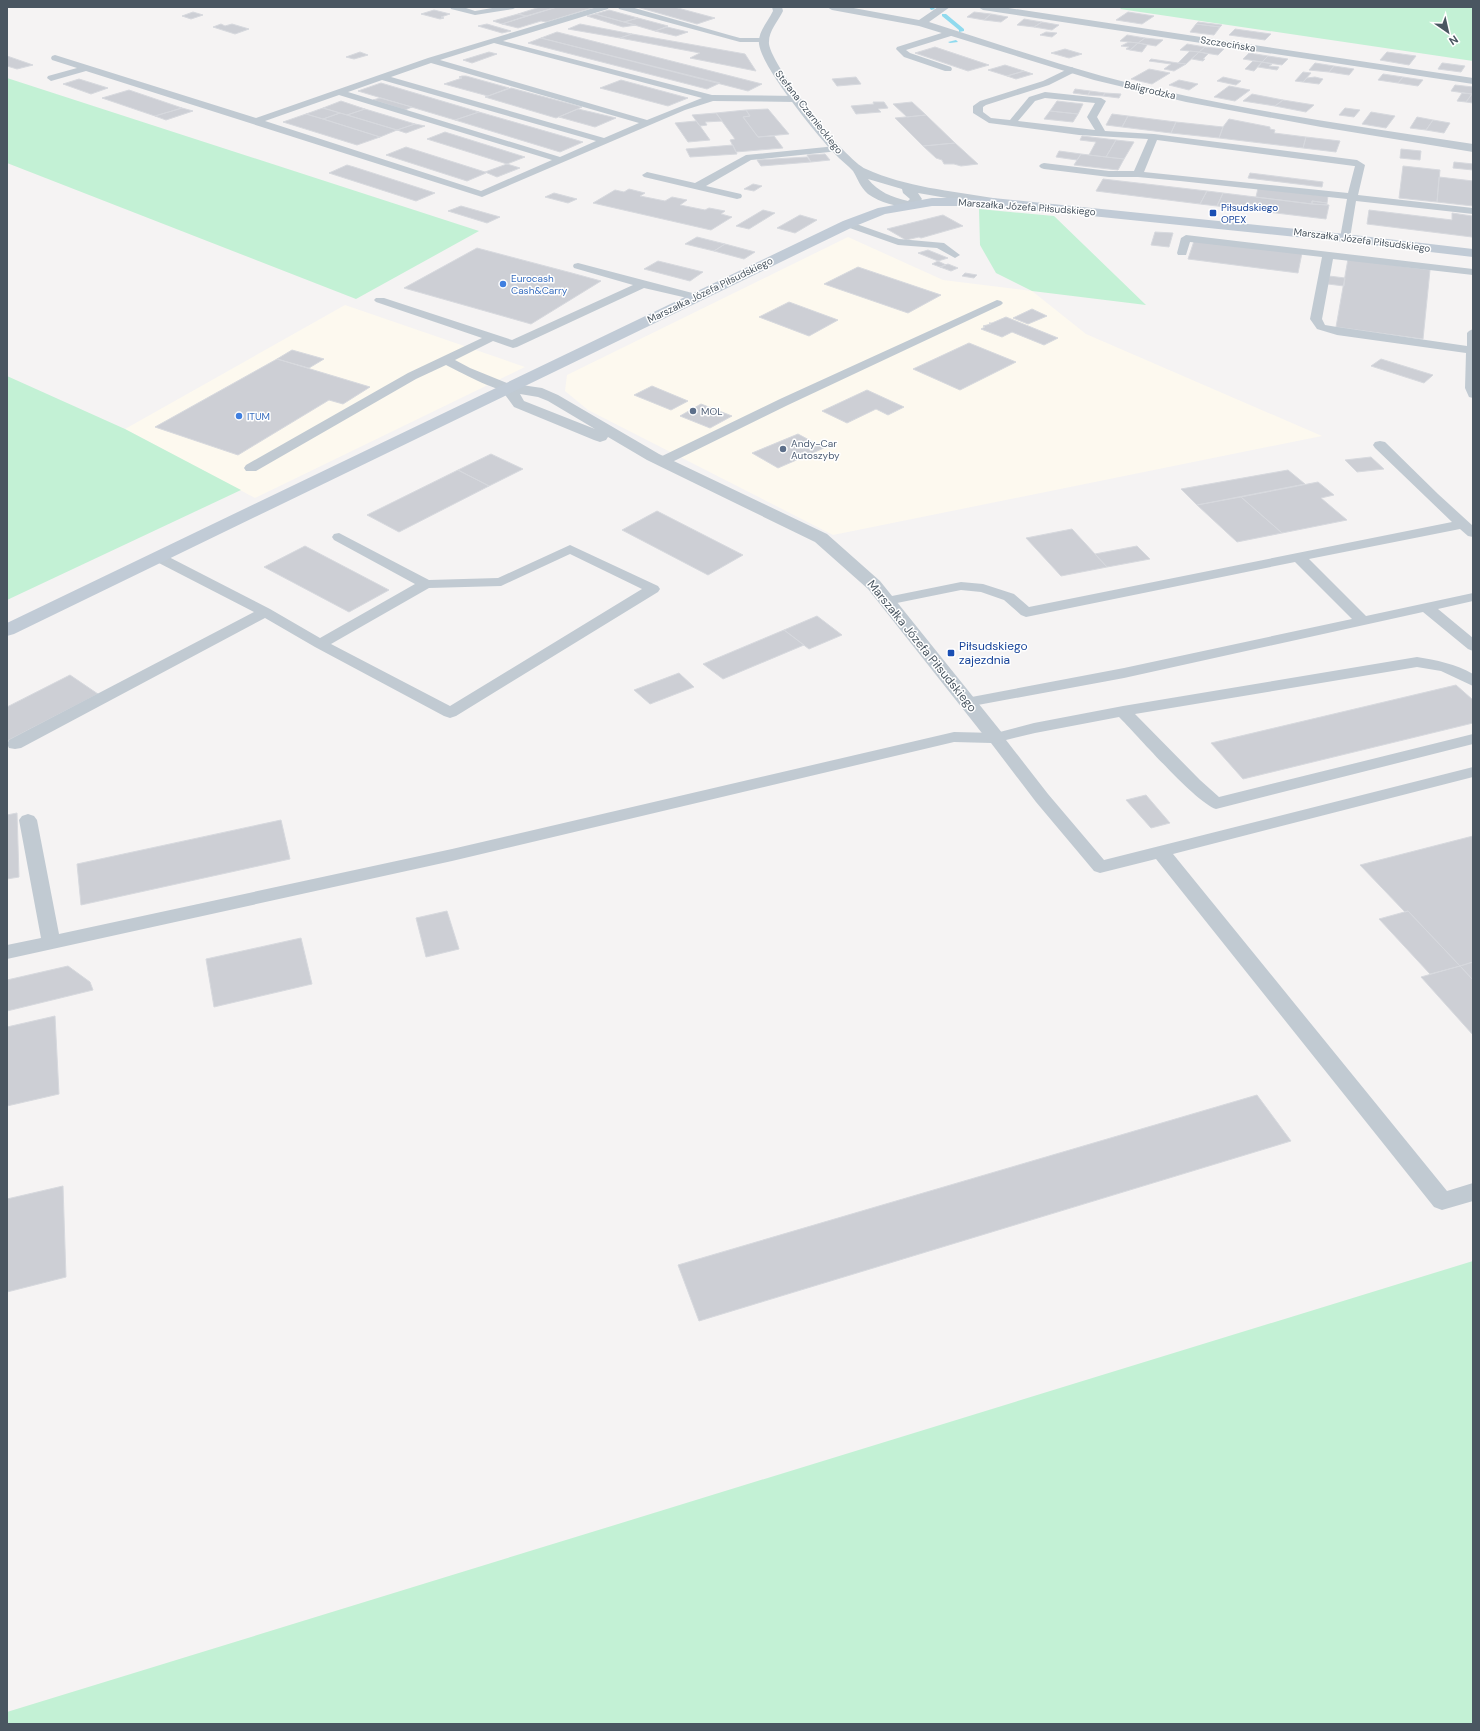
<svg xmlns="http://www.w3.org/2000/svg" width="1480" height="1731" font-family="'DM Sans',sans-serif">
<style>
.commercial{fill:#fdf9ef}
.green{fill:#c3f1d5}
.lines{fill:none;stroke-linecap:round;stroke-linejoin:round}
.stream{fill:#90daee;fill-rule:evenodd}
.building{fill:#cdcfd5;stroke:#d7d9de}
.service{fill:#c1cad2;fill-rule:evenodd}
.minor{fill:#c1cad2;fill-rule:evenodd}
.tertiary{fill:#c1cad2;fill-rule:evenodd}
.secondary{fill:#c1cbd6;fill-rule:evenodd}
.transit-dot{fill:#1a4fb4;stroke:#fff;stroke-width:1.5}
.shop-dot{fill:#3f7fe0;stroke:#fff;stroke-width:1.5}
.service-dot{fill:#5c6f8a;stroke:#fff;stroke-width:1.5}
.labels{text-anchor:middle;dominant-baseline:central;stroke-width:3;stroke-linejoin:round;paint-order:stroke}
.far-street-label{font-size:10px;fill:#4a5661;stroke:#fff}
.far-transit-label{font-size:10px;fill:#164399;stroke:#fff;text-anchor:start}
.far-shop-label{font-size:10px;fill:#366cbe;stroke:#fff;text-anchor:start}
.far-service-label{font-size:10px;fill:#4e5e75;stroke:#fff;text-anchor:start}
.street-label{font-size:12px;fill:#4a5661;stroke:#fff}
.transit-label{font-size:12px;fill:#164399;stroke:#fff;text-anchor:start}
</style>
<rect width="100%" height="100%" fill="#f5f3f3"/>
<path class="commercial" d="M848,237L943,280L1032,291L1086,334L1322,436L833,535L588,410L565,391L567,375Z
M345,305L525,367L255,498L125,429Z"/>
<path class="green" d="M1122,7H1473V61L1120,9Z
M7,78L479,231L356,299L7,163Z
M979,209L1054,216L1146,305L1032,291L996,273L980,245Z
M7,376L125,429L241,490L7,600Z
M1473,1261V1724H7V1712Z"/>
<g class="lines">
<path class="stream" d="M929,7H933L935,9L931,10Z
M942,14H946L964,29V31L959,32V30L942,16Z
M956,40L958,42L950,43L948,42Z"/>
</g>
<path class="building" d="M540,7H557L526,16L518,14Z
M557,7H595L546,22L541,21L518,28L502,24Z
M637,7H674L715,18L697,24Z
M434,10L450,14L441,17L444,18L440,19L421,14Z
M609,10L638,18L624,22L595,14Z
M193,12L203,15L191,19L182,16Z
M974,12L991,14L984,20L967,17Z
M1128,12L1154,16L1142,24L1116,20Z
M518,14L526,16L502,24L493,21Z
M595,14L624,22L636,25L623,27L587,16Z
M991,14L1008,17L1001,22L984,20Z
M638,18L668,26L655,31L624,22Z
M1024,19L1042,22L1034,27L1017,25Z
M1042,22L1059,25L1052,30L1034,27Z
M1198,22L1222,25L1220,27L1196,24Z
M221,24L225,26L232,24L249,29L235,34L213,27Z
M487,24L511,31L502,33L478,26Z
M580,24L632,34L620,38L568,29Z
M1196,24L1220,27L1214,35L1190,32Z
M667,27L688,32L676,36L655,31Z
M1235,29L1271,34L1265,40L1229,35Z
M557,32L762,84L748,91L541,38Z
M1046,32L1057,33L1052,37L1040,35Z
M632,34L745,54L756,71L690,58L700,53L620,38Z
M1127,35L1145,38L1138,43L1120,41Z
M541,38L720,83L707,89L528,43Z
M1145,38L1163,40L1156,46L1138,43Z
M1129,42L1138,43L1130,50L1126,49L1129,47L1121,46Z
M1138,43L1147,45L1142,52L1130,50Z
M1187,44L1205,47L1199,52L1180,50Z
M935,47L989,65L968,71L915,53Z
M1205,47L1224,49L1218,55L1199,52Z
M1065,49L1082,54L1069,58L1051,53Z
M1190,51L1199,52L1186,64L1178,63Z
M360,52L368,55L354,59L346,57Z
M489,52L497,54L472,63L463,60Z
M1199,52L1208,54L1203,59H1205L1203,61L1192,59Z
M1387,52L1416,56L1409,65L1380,60Z
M1249,53L1268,56L1262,62L1243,59Z
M7,56L33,65L17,69L7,66Z
M1268,56L1288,59L1282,65L1262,62Z
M1151,59L1178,63L1186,64L1174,71L1164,69L1171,64L1149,61Z
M1253,61L1262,62L1254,71L1245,69Z
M1262,62L1272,64L1269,66L1279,67L1277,70L1258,67Z
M1315,63L1334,66L1329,72L1309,70Z
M1442,63H1443L1465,66L1461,72L1438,69Z
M1005,65L1024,71L1007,76L988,70Z
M1334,66L1354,69L1349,75L1329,72Z
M1149,69L1170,73L1152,84L1131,79Z
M1024,71L1033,74L1016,79L1007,76Z
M1303,72L1311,73L1303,82L1295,81Z
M1383,74L1403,77L1398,83L1378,80Z
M462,76H466L509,88L488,96L444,84L462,78L459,77Z
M856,77L861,84L837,86L832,79Z
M1223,77L1241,81L1236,85L1217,81Z
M1315,77L1323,79L1319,84L1303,82L1307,78Z
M1403,77L1423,80L1418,86L1398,83Z
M79,79L108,88L91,94L63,84Z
M621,80L688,98L668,106L600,88Z
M1179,80L1198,84L1189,90L1169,85Z
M381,83L479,112L455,120L358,91Z
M1455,85L1473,87V92L1472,94L1451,91Z
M1229,86L1250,90L1235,101L1214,97Z
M511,88L582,107L556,118L485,97Z
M1075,89L1090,91L1088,95L1073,93Z
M129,90L182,108L155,116L102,98Z
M1090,91L1105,93L1103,96L1088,95Z
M1105,93L1121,94L1119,98L1103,96Z
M1462,93L1472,94L1466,102L1457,101Z
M1252,94L1283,100L1275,106L1243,101Z
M1472,94H1473V103L1466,102Z
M380,98L412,107L405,110L373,100Z
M1283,100L1314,105L1306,112L1275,106Z
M341,101L365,109L347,115L323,108Z
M1057,101L1083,104L1078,114L1050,111Z
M873,102H884L888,108L878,109L881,112L856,114L851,106L874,104Z
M912,102L926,115L907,117L893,104Z
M182,108L193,111L166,120L155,116Z
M323,108L340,113L323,119L306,114Z
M1345,108L1360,110L1354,117L1339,115Z
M365,109L415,124L397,130L347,115Z
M578,109L591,112L616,118L595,127L559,117Z
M768,109L789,134L758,137L743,117L750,116L746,110Z
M746,110L750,116L743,117L758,137L774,136L783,148L736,152L730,140L735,139L716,113Z
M1050,111L1078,114L1073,122L1044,119Z
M479,112L583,142L560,152L455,120Z
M1371,112L1395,116L1386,128L1362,124Z
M340,113L347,115L397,130L380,137L323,119Z
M716,113L722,121L705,122L707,125L700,126L692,115Z
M306,114L323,119L380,137L357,145L283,122Z
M1112,114L1128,116L1122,127L1106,125Z
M926,115L955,143L923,146L895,118Z
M1128,116L1176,122L1171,133L1122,127Z
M1417,117L1433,120L1426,130L1410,128Z
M1229,119L1270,127V129L1275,130L1274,133L1306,137L1303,148L1219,138L1223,127Z
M1433,120L1450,123L1444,133L1426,130Z
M696,121L700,126L710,140L688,142L675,123Z
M1176,122L1223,127L1219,138L1171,133Z
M415,124L425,126L406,133L397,130Z
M445,132L525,157L507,164L427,139Z
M1082,136L1116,140L1106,157L1089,155L1096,142L1080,140Z
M1306,137L1340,141L1336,152L1303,148Z
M1116,140L1134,142L1124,159L1106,157Z
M955,143L978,164L961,166L954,164H944L942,160L936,158L923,146Z
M733,145L737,154L690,157L686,149Z
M406,147L485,172L486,173L467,181L386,155Z
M1401,149L1421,151L1420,160L1400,158Z
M1059,151L1081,154L1077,160L1056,157Z
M825,154L830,160L811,162L807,155Z
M1081,154L1089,155L1124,159L1118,170L1074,165Z
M807,157L811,162L761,166L757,160Z
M1454,162L1473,164V170L1453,168Z
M507,164L520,168L497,177L485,172Z
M347,165L354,167L435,193L416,201L329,173Z
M1403,166L1440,170L1437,202L1399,198Z
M1250,173L1323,182L1322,187L1248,178Z
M1439,177L1473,181V206L1437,202Z
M1103,179L1207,191L1200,204L1096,191Z
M753,184L762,186L754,191L744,189Z
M1258,188L1328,196L1327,203L1312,201V204L1256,197Z
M629,189L645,193L640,196L665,201L672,197L687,200L680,205L705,210L709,208L725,211L721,214L732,217L711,230L593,203L615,190L624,192Z
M1207,191L1223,193L1217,206L1200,204Z
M554,193L577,199L568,203L545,197Z
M1223,193L1312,204L1329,205L1326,219L1217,206Z
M1312,201L1327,203V205L1312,204Z
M461,206L500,217L487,223L448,211Z
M763,210L775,213L749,229L736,226Z
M1369,210L1452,220V213L1472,216V237L1367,224Z
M800,215L817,220L795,233L777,228Z
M943,215L963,226L921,238L919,237L906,240L887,229Z
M1155,232L1173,233L1169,247L1151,245Z
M697,237L725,244L714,251L685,244Z
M1194,241L1302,253L1298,273L1188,259Z
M725,244L755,252L744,259L714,251Z
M477,248L568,272L601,281L531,324L404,288Z
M928,250L948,258L938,261L918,253Z
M1348,259L1430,270L1423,339L1336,327Z
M658,261L703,272L690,281L644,269Z
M938,261L946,265L940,267L932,264Z
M948,264L958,268L951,271L940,267Z
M858,267L941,295L908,313L824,284Z
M965,273L977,275L974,278L962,276Z
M1329,276L1345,278L1344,286L1328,284Z
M789,302L838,320L809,336L759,317Z
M1032,309L1047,316L1028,324L1013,318Z
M1006,317L1058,338L1044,345L1012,332L1002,337L981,329L985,327L983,326L991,324L989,323H992Z
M969,343L1016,362L960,390L913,369Z
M292,350L324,359L309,368L277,359Z
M277,359L370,387L343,404L329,400L238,455L155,427Z
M1381,359L1433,375L1424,383L1371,366Z
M652,386L688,401L671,410L634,395Z
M867,390L904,407L888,415L876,409L847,423L822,411Z
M701,404L732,416L710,428L680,416Z
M798,434L824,448L778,468L752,453Z
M491,454L523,469L489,486L458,470Z
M1371,457L1384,469L1357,472L1345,460Z
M458,470L489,486L399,532L367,515Z
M1288,470L1305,484L1197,505L1181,489Z
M1318,482L1334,495L1321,498L1347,520L1282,533L1241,497Z
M1241,497L1282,533L1237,542L1197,505Z
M657,511L743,555L708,575L622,530Z
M1072,529L1095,554L1107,567L1061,576L1026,538Z
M305,546L389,590L349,612L264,567Z
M1137,546L1150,559L1107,567L1095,554Z
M817,616L842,635L809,649L784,630Z
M784,630L804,645L723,679L703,664Z
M679,673L694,687L650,704L634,690Z
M70,675L98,694L7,741V707Z
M1456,685L1473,700V723L1243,779L1211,743Z
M1146,795L1170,823L1151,828L1126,800Z
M17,813L19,877L7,879V815Z
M281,820L290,859L81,905L77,864Z
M1473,836V962L1460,966L1408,911L1405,912L1360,865Z
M447,911L459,949L426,957L416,918Z
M1408,911L1460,966L1430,974L1379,919Z
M301,938L312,984L214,1007L206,959Z
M1473,962V980L1460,966Z
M68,966L90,982L93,990L7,1011V980Z
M1460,966L1473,980V1035L1421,977Z
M55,1016L59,1094L7,1106V1027Z
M1257,1095L1291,1141L699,1321L678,1265Z
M63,1186L66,1277L7,1292V1199Z"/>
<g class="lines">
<path class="service" d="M450,7H463L475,11L498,7H517L513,9L475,15L451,9Z
M597,7H609L608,9L503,41L712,95L796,96L801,99L796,102L713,101L685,110L482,197L86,71L51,81L47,78L48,76L77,68L52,60L51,58L52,56L55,55L256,118L428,58ZM494,43L702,98L647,120L440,60ZM431,63L639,123L604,138L391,77ZM382,80L596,141L560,157L348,92ZM339,95L552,160L481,191L265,121Z
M618,7H631L729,35L740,38H764L768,40L764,42H740L619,9Z
M948,31H954L955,33L954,35L906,50L910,53L951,67L952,69L951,71H945L904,57L896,49L897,47Z
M1072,67L1076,70L1075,72L1049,85L986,105L983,107V112L991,118L1010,120L1029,97L1045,92L1101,98L1106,101L1097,117L1105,131L1154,134L1357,160L1365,165L1358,195L1473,208V214L1356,201L1350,238L1345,241L1340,238L1347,199L1180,181L1138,177H1109L1044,169L1041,168L1039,166L1041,164L1044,163L1109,171H1134L1148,139L1079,135L989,123L973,113V106L980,101L1043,81ZM1045,98L1095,103L1087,117L1095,130L1018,121L1035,101ZM1157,140L1354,166H1355L1348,193L1144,172Z
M836,146L841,149L839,151L751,160L706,186L741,194L742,196L741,198L737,199L644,177L642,175L647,172L695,183L746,155Z
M848,221L899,239L944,243L960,255L955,258L937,248L898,245L844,226L843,224L844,222Z
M1186,235L1473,269V275L1333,259L1322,319L1325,325L1337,327L1467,346V333L1469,331L1473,329V398L1469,397L1465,388L1466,353L1337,335L1317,329L1310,319L1322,257L1190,242L1186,255H1178L1177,253L1181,238Z
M578,263L700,295L702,297L696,300L644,288L517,347L513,348L493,341L455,360L470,368L512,385L514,388L512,391C500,394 458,371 446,365L416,379L256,471H246L244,468L246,465L408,373L482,338L376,302L374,300L376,298H384L512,340L633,285L574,268L573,266L574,264Z
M997,300L1001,301L1003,303L1001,305L788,405L668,464H658L656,461L658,458L780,399Z
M1380,441L1385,442L1438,494L1473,526V537L1468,536L1460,529L1309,559L1366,616L1473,593V601L1438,609L1473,638V651L1468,649L1423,612L1124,678L967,707L961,705L959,702L961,699L1124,668L1352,619L1295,562L1026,617L1021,615L1004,600L981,592L961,590L887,605L882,604L880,601L882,598L887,597L961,582L983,584L1014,594L1029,607L1452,522L1375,448L1373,445L1375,442Z
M339,533L429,580L498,578L570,545L658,586L660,589L658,592L456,716L450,718L444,716L315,647L265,618L21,748L15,749L9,748L7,744L9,740L254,612L153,560L151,557L153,554L158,553L163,554L270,609L320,638L415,584L334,540L332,537L334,534ZM570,554L642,589L450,706L331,644L429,588L501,586Z
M1417,657C1436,660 1456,664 1473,674V686L1441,671L1417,667L1135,714L1200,780L1219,797L1473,734V744L1216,809C1196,803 1137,735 1119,717L1035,733L1006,740L1048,794L1104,860L1473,767V777L1173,854L1447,1191L1473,1183V1201L1442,1210L1434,1207L1156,859L1100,873L1094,871L1036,802L991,743L954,742L452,861L7,959V945L41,938L19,820L22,816L28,814L34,816L37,820L59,934L452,849L954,732L996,733L1034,723L1123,706Z"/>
<path class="minor" d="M827,7H848L919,20L938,7H950L929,22C986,40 1044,60 1102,76C1224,108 1349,125 1473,144V152L1321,127L1186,102L1094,80L919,26L832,10Z
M978,7H1002L1473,78V84L983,10Z
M508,383L542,388L558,395L659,454L827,534L880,581L1003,734L1006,738L1003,742L996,744L989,742L868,589L815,542L647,460L608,437L606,440L600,442L594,440L514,407L500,388L503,385ZM520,394L538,397L548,401L595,429L524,401Z"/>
<path class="tertiary" d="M772,7H782L783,11C778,22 768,31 769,44C772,67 845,160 866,169C906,187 951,191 993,198L997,199L999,202L997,205L993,206L918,193L922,199L915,208L911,209C897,206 880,203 868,194C860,187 858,179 853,171C848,165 840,160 835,154C817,135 762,68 759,44C758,31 768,22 773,11ZM868,179L902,189L903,193L910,199L908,201C892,197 878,192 868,179Z"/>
<path class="secondary" d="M932,198H993L1345,234L1473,249V257L1345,242L993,206H932L885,214L853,227L14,634L7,636V623L843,221L878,208Z"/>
</g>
<g class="transit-dot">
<rect x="1209" y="209" width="8" height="8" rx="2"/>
<rect x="947" y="649" width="8" height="8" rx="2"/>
</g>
<g class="shop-dot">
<circle cx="503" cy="284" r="4"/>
<circle cx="239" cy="416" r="4"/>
</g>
<g class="service-dot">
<circle cx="693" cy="411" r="4"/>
<circle cx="783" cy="449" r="4"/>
</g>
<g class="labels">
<g class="far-street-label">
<text transform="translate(1228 44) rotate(9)">Szczecińska</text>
<text transform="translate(1150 90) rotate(13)">Baligrodzka</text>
<text transform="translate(809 112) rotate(52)">Stefana Czarnieckiego</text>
<text transform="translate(1027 207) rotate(4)">Marszałka Józefa Piłsudskiego</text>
<text transform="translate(1362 240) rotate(7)">Marszałka Józefa Piłsudskiego</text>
<text transform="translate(710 290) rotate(-26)">Marszałka Józefa Piłsudskiego</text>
</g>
<g class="far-transit-label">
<text x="1221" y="207">Piłsudskiego<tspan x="1221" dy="12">OPEX</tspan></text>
</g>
<g class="far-shop-label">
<text x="511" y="278">Eurocash<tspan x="511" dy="12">Cash&amp;Carry</tspan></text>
<text x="247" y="416">ITUM</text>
</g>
<g class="far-service-label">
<text x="701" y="411">MOL</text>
<text x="791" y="443">Andy-Car<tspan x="791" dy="12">Autoszyby</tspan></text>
</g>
<g class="street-label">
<text transform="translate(922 646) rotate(51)">Marszałka Józefa Piłsudskiego</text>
</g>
<g class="transit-label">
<text x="959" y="646">Piłsudskiego<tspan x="959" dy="14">zajezdnia</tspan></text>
</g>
</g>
<rect width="1480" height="1731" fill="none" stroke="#4a5661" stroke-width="16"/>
<g transform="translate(1448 32) rotate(146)" stroke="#ffffff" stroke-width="3" paint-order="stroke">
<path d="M0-3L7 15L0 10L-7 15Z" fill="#4a5661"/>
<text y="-6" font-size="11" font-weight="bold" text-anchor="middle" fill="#4a5661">N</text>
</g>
</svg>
